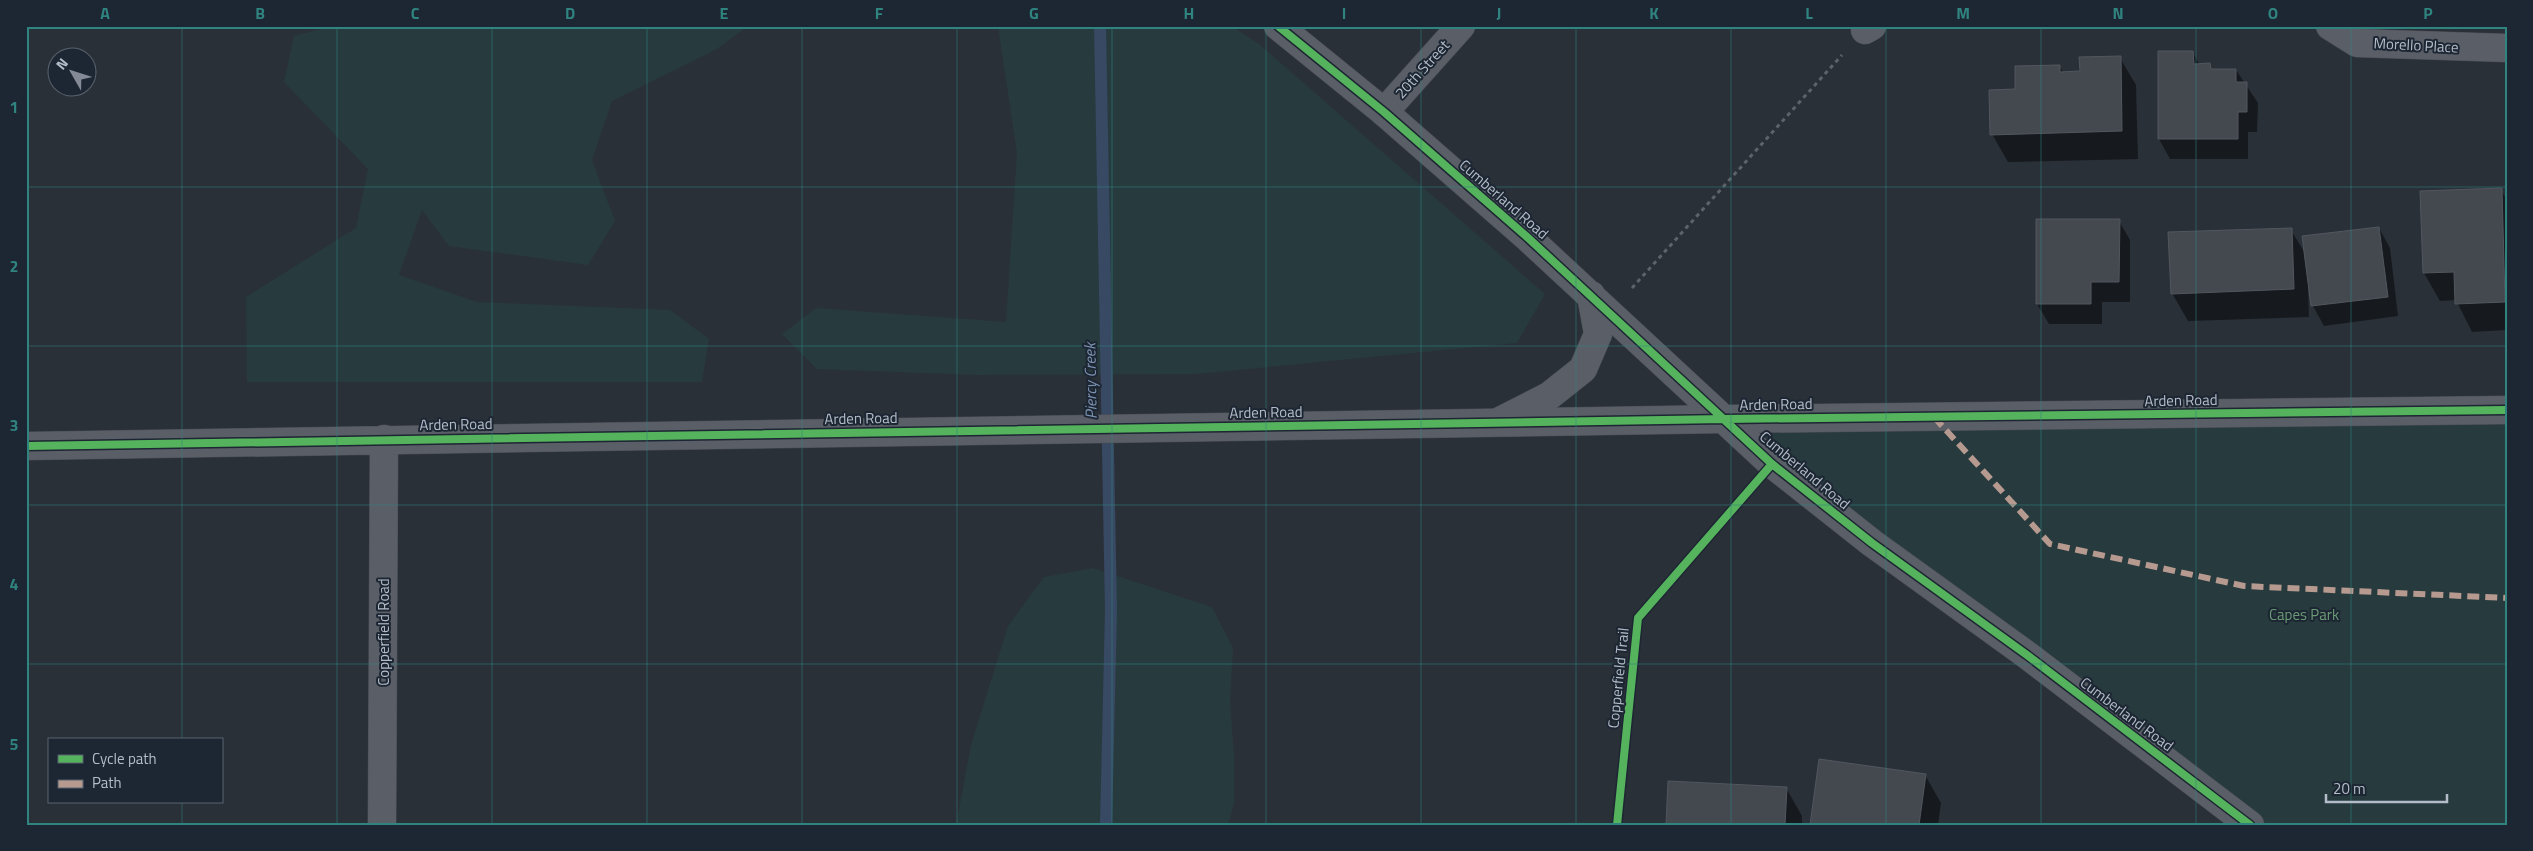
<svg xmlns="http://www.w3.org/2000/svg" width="2533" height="851" font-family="'Titillium Web',sans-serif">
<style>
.green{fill:#273a3e}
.shadow{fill:#0007}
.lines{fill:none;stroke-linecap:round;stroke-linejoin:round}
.stream{stroke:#384963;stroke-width:12}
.building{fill:#444950;stroke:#52575f}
.minor-casing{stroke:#484c53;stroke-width:29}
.tertiary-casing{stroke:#484c53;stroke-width:29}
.path{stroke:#5d636a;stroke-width:3;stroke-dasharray:4 4;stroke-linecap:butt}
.minor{stroke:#5a5e66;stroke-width:28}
.tertiary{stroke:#5a5e66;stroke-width:28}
.quiet{stroke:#b69a8f;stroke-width:6;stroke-dasharray:12 6;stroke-linecap:butt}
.cycleway-casing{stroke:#1d2633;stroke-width:11}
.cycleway{stroke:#56b35d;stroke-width:8}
.grid{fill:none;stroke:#308480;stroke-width:1;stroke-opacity:0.55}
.labels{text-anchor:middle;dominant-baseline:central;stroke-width:4;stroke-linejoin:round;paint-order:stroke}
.street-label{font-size:15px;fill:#b4bcc9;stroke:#1d2633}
.park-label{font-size:15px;fill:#6b9a76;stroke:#1d2633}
.water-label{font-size:16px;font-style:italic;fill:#7c92b1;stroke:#1d2633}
.neatline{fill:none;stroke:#308480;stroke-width:2}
.grid-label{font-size:16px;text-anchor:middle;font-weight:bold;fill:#308480}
</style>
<rect width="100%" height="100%" fill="#2a3038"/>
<path class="green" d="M332,26H748L717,49L612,101L592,160L615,221L588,265L449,246L422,210L399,275L477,302L670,310L709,339L702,382H247L246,297L356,228L368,169L284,82L294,36Z
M998,26H1231L1259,44L1545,294L1517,343L1196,374L978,375L817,369L782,334L816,308L1006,322L1017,153Z
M2507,410V825H2250L1725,419Z
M1093,568L1212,607L1233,648L1230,701L1234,755V804L1228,825H956L971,745L1008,626L1044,577Z"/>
<path class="shadow" d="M2193,53L2200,65H2209L2212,70H2236L2258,103L2257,132H2248V159H2170L2159,139Z
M2120,58L2136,85L2138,159L2008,162L1992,134L2016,91L2059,66L2064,73H2081Z
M2501,190L2507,200V330L2472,332L2456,300L2440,301L2424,273Z
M2119,221L2130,240V302H2102V324H2049L2037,304Z
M2379,228L2390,248L2398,316L2324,326L2313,306L2310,289H2308L2309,317L2188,321L2172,293L2291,230L2306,255Z
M1925,775L1941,803L1938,825H1811Z
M1786,788L1802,816V825H1667Z"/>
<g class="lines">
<path class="stream" d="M1100,26L1111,610L1106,825"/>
</g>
<path class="building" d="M2158,51H2193L2194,64L2210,63L2211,69H2236V82H2247V112H2238V139H2158Z
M2121,56L2122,131L1990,135L1989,90L2015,89V66L2060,65V72L2080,71L2079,57Z
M2502,188L2505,302L2455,304L2454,272L2423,273L2420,191Z
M2036,219H2120L2119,282H2091V304H2036Z
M2379,227L2388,297L2311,306L2302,236Z
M2292,228L2294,289L2171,294L2168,232Z
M1819,759L1926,774L1919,825H1810Z
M1668,781L1787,787L1785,825H1666Z"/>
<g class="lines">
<defs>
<path id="minor" d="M2330,26L2357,43L2507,48
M1865,30L1872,26
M1384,112L1461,26
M26,446L1725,419L2507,410
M382,825L384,439"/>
<path id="tertiary" d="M1278,26L1384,112L1526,236L1772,464L1872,543L2027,655L2250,825
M1498,422L1549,396L1583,369L1598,334L1591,295"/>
</defs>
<use href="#minor" class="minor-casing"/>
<use href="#tertiary" class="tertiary-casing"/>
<path class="path" d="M1632,288L1842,55"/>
<use href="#minor" class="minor"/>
<use href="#tertiary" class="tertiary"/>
<path class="quiet" d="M1934,417L2050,544L2244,586L2507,598"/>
<defs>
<path id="cycleway" d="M1278,26L1384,112L1526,236L1772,464L1872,543L2027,655L2250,825
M26,446L1725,419L2507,410
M1617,825L1638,618L1772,464"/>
</defs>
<use href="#cycleway" class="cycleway-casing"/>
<use href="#cycleway" class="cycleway"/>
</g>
<path class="grid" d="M182,26V740M337,26V825M492,26V825M647,26V825M802,26V825M957,26V825M1112,26V825M1266,26V825M1421,26V825M1576,26V825M1731,26V825M1886,26V825M2041,26V825M2196,26V825M2351,26V825M26,187H2507M26,346H2507M26,505H2507M26,664H2507M182,802V825"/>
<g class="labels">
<g class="street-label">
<text transform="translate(2416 45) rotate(3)">Morello Place</text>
<text transform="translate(1422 69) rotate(-48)">20th Street</text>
<text transform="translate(1504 199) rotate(41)">Cumberland Road</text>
<text transform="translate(2181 400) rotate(-1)">Arden Road</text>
<text transform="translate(1776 404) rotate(-1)">Arden Road</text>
<text transform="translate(1266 412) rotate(-1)">Arden Road</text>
<text transform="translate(861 418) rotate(-1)">Arden Road</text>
<text transform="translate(456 424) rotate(-1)">Arden Road</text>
<text transform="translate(1805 470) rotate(40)">Cumberland Road</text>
<text transform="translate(383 632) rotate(-90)">Copperfield Road</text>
<text transform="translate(1618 678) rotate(-84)">Copperfield Trail</text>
<text transform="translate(2127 714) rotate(37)">Cumberland Road</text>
</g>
<g class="park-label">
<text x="2304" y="614">Capes Park</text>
</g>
<g class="water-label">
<text transform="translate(1090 381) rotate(-91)">Piercy Creek</text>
</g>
</g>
<rect width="2533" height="851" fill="none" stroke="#1d2633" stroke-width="55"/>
<rect x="48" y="738" width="175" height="65" fill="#1d2633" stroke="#59626f"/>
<rect x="58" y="755" width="25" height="8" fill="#56b35d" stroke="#59626f"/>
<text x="92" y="764" font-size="15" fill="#b4bcc9">Cycle path</text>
<rect x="58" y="780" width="25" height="8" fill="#b69a8f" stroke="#59626f"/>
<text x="92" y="788" font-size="15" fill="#b4bcc9">Path</text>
<g transform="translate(72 72) rotate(309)"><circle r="24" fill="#1d2633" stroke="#59626f"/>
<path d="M0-4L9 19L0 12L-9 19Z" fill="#848b96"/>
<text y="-8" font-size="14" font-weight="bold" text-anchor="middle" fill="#b4bcc9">N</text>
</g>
<path d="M2326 794v8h121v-8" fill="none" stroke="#b4bcc9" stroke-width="2.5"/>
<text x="2333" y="794" font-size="15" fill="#b4bcc9" stroke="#1d2633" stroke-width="4" paint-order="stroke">20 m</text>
<rect x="28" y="28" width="2478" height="796" class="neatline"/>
<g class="grid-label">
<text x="105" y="19">A</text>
<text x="260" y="19">B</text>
<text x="415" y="19">C</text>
<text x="570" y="19">D</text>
<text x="724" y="19">E</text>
<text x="879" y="19">F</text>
<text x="1034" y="19">G</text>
<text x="1189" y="19">H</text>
<text x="1344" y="19">I</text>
<text x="1499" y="19">J</text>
<text x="1654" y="19">K</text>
<text x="1809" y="19">L</text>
<text x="1963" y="19">M</text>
<text x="2118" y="19">N</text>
<text x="2273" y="19">O</text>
<text x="2428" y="19">P</text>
<text x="14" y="113">1</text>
<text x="14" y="272">2</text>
<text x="14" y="431">3</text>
<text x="14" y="590">4</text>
<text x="14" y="750">5</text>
</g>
</svg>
